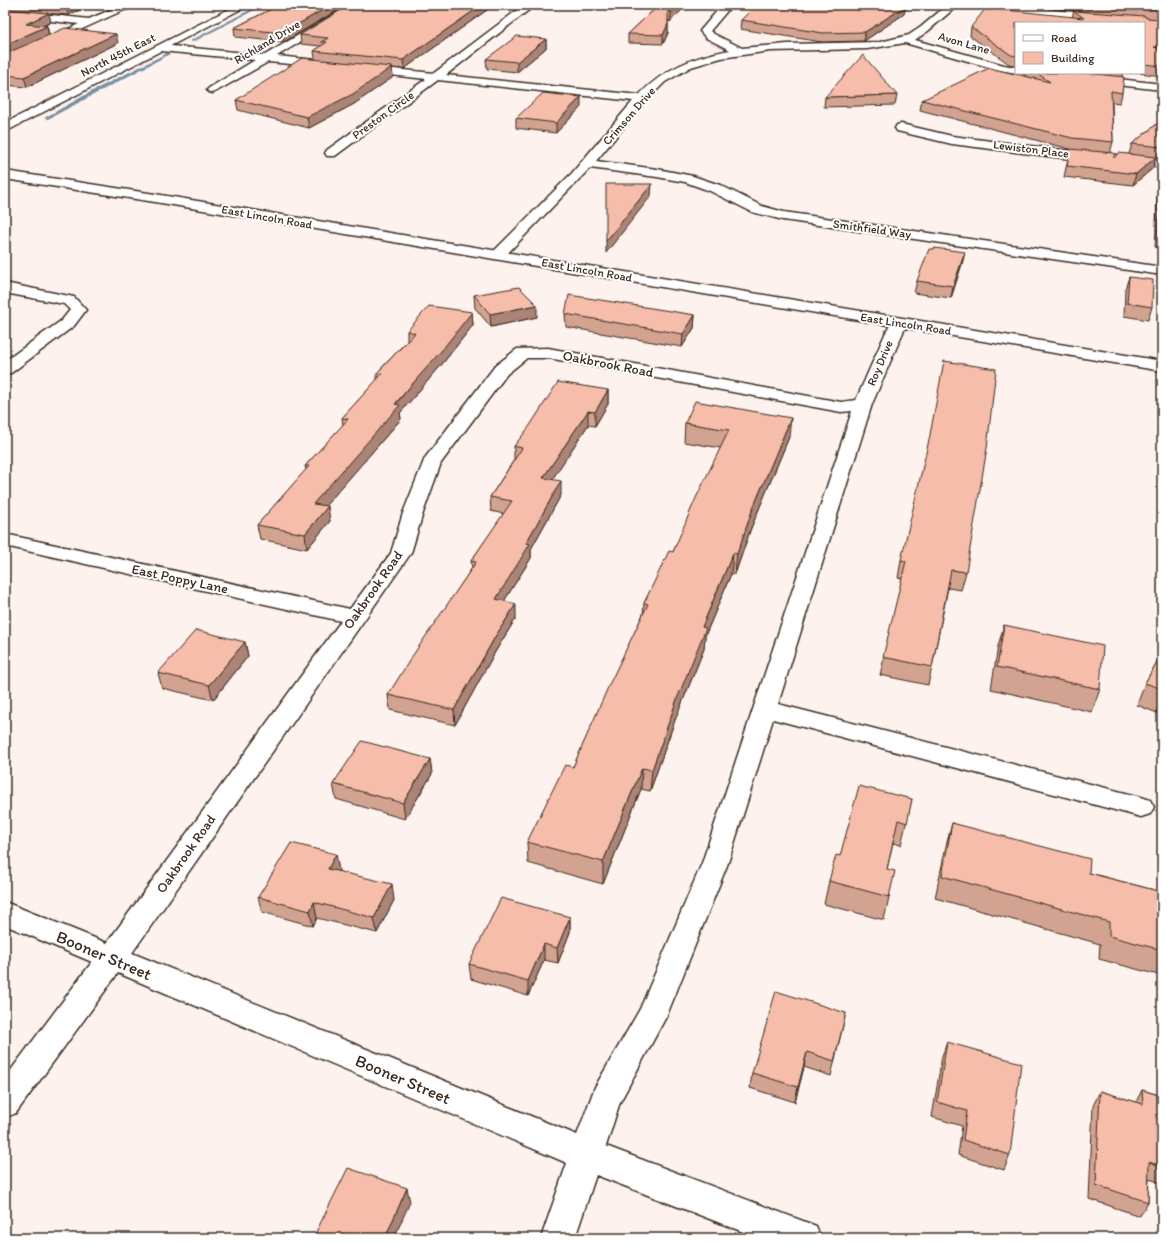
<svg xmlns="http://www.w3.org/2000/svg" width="1167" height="1243" font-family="Itim,sans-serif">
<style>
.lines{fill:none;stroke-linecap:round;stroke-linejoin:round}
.stream{fill:#7591a3;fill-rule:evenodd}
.street-casing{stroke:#3b2a1e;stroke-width:3}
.secondary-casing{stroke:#3b2a1e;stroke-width:3}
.street{fill:#fff;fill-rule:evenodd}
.secondary{fill:#fff;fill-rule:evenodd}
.wall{fill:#d3a392;stroke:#3b2a1e}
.shaded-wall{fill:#ac8477;stroke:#3b2a1e}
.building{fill:#f5bdaa;stroke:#3b2a1e}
.labels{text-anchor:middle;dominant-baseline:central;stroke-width:4;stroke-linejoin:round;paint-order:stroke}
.far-street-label{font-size:12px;fill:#3b2a1e;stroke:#fff}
.street-label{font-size:14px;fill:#3b2a1e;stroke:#fff}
.near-street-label{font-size:17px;fill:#3b2a1e;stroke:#fff}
</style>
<rect width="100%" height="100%" fill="#fdf2ee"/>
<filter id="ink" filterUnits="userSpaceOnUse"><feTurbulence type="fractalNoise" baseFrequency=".025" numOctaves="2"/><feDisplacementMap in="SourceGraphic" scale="8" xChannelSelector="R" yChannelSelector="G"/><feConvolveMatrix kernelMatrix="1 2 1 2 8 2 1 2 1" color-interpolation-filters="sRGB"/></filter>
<g filter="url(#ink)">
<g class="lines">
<path class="stream" d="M259,5H264L193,42L190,41Z
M167,53L170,54L48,119L44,118L96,89Z"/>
<defs>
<path id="street" d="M122,5H138L136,7L124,10L5,64V57L79,24L5,16V10L89,19Z
M349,5H361L277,56L325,61L329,62L330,64L329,66L325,67L268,62L213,93L209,92L207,90L209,88L255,60L161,51L156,48L161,45L265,55Z
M524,5H535L446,75L639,95C665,68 693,57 730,50L706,38L700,31L722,5H732L710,31L714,34L742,48L787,44L880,42L909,35L921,27L947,5H958L928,31L915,40L1004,65L1016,67L1017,73L999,70L905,43L867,49L771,51L721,58L691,67L665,82L643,104L596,161L657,169L693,176L720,185L762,206L784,212L1162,267V275L783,220L752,212L710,191L685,182L657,177L590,168L503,258L498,259L493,258L491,255L493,252L572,173L633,101L438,80L335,156H327L325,153L327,150L426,79L363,72L358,69L359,67L363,66L434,73Z
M986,5H1007L1162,21V27L1144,25V23C1124,23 995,14 986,5Z
M1032,73H1066L1162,84V90L1037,76Z
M901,124L952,136L1063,150L1162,159V167L1063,158L952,144L897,131L895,128L897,125Z
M5,283L74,297L86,310L74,326L11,373L5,374V361L62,320L70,310L64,304L5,293Z
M899,318L905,320L907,323L872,404L778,704L1141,797L1150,800L1154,807L1150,814L1141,817L773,719L728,863L667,1015L620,1102L606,1146L816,1226L821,1238H759L596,1175L575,1238H541L567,1163L118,973L16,1113L5,1118V1078L92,962L5,925V902L107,943L341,621L5,546V534L350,609L391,553L403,513L425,458L495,366L517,349L548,348L841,402L856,400L885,334L893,320ZM527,358H548L841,412L852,411L702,863L640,1009L595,1087L577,1135L132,953L411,553L423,513L441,463L507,374Z"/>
<path id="secondary" d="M237,5H249L5,132V123Z
M5,171L155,194L1162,361V371L155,202L5,179Z"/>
</defs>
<use href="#street" class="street-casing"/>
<use href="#secondary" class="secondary-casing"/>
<use href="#street" class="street"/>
<use href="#secondary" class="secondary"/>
</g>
<path class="wall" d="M5,5H92L68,15L32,12L51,22L44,26H47L49,35L118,43L27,87L5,85Z
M279,5L284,42L235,37L234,28Z
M494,5L404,69L392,68L393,77L354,104L309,128L238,110L236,100L315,59L314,51L321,46L301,44L300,35Z
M657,5H687L670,22L668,20V33L663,44L628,43V34L657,7Z
M1051,5H1162V76L1140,73H1144V23H1016V66L1009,64L970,36L971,27L1072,17L1074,11L1088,12L1056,9Z
M906,6L904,14L864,41L822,42L740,29L741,20Z
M546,39V48L517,72L487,69L486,59Z
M1021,73H1123L1122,77V93L1120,103L1112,102L1113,142L1110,153L1114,158L1129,154L1132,144L1162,120V158L1156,157L1153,168L1133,185L1064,177L1070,149L920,110L922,100L1026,76Z
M897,95L895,105L824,107L825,97Z
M581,107L556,133L516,128V118Z
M1161,168H1162V248L1155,247L1158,179Z
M965,252L962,264L951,298L914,293L917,281Z
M1129,277L1152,307L1148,320L1124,316L1125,289Z
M474,295L537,317L491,327L475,308Z
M472,312L473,325L443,363L400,413L401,419L325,506L330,521L307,549L260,539L257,525L306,470L305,466L343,425L342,418L377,380V373L407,341V331Z
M565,314L695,315L694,328L682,347L566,327Z
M608,390V404L595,426L588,425L552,479L561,495L531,549V558L504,601L516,618L495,652L455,725L390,710L388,695L472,568L471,561L504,514L491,511L490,497L514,460V446Z
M685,423L789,437L751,528L735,574H731L705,636L704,649L675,720L650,791L641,789L603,884L528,863L527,842L573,767L643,614L644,603L673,552L721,448L684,442Z
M901,560L966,572L961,590L948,588L932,667L928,685L880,675L902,579L898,578Z
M1004,625L1100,689L1092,712L991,689L998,646Z
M245,642L248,656L213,700L162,688L158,673Z
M1162,653V715L1137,705L1145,683Z
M430,759L432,774L405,819L336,799L333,784Z
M912,799L901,845L893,843L887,869L889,897L884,920L824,904L829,881L840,856Z
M952,823L1089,873L1162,892V976L1099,959L1100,944L935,898L946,846Z
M339,870L338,871L394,900L377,933L317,918L313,926L262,912L258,897Z
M570,917V932L558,963L544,960L528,996L471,979L469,964Z
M846,1013L831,1076L804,1067L795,1102L750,1088L752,1073Z
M947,1042L1010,1155L1004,1170L958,1155L962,1126L932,1117L942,1056Z
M1142,1090L1162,1096V1183L1149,1179L1148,1202L1140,1216L1089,1199L1093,1106L1100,1091L1136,1102Z"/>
<path class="shaded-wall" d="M69,5H92L68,15L66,6Z
M331,5H346L284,42L283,33Z
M482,5H494L404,69L403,60Z
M679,5H687L670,22L671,13Z
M906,6L904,14L864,41L865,32Z
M49,13L51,22L28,33L26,24Z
M668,24V33L663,44V35Z
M47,26L49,36L5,55V45Z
M116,34L118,43L27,87L24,77Z
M546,39V48L517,72V62Z
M392,67L393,77L354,104L309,128L307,117Z
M581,97V107L556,133V123Z
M1156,157L1153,168L1133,185L1136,174Z
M652,184L651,196L606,253V241Z
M965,252L962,264L951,298L953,286Z
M537,305V317L491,327L490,314Z
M472,312L473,325L443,363L400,413L401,419L315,518L313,504Z
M695,315L694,328L682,347L683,334Z
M608,390V404L595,426V412Z
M588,411V425L544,492L543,478Z
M791,418L789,437L751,528L735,574L737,554L753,508Z
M561,481V495L531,549V558L496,614V599L526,543Z
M328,506L330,521L307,549L305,534Z
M733,553L731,574L705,636L704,649L675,720L650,791L652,770L702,627Z
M516,604V618L495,652L455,725L454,710L495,637Z
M245,642L248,656L213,700L209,685Z
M430,759L432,774L405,819L403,803Z
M642,768L641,789L603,884V862Z
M336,854L339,870L331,884L328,869Z
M392,884L394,900L377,933L374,918Z
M314,902L317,918L313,926L310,911Z
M570,917V932L558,963L557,948Z
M544,944V960L528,996V981Z
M807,1052L804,1067L795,1102L798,1087Z
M407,1188L410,1202L394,1238H385Z"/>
<path class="building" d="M52,5H69L66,6Z
M279,5H331L283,33L234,28Z
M349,5H482L403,60L314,51L327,42H321L328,38L300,35Z
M659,5H679L671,13L668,10V24L663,35L628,34Z
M756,5H897L906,6L865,32L823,33L741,20Z
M1109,5H1162V10Z
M986,8L1084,18L1074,11L1145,16L1146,18L1162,19V47H1154L1162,49V66L1144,64V23H1016V56L1011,55L971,27Z
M5,9L49,13L26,24L47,26L5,45Z
M65,28L116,34L24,77L5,75V54Z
M517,36L546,39L517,62L486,59Z
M863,55L897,95L825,97Z
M302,58L392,67L353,94L307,117L236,100Z
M989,68L1050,82L1037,73H1086L1124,77L1122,93L1111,91L1113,142L1072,138L922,100Z
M543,93L581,97L556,123L516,118Z
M1162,120V147L1132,144Z
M1070,149L1114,153V158L1119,153L1156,157L1136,174L1067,166Z
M1161,168H1162V235H1158Z
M606,184H652L606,241Z
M934,248L965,252L953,286L917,281L929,249H934Z
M1129,277L1153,280L1152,307L1127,303Z
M519,287L537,305L490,314L474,295Z
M569,295L695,315L683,334L565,314Z
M429,306L472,312L442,350L395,404L400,405L313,504L328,506L305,534L257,525L309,466H305L348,419L342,418L382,374L377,373L415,333L407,331Z
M944,361L996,369L987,448L966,572L951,570L932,667L883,657L906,561L901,560L929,440Z
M558,382L608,390L595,412L588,411L543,478L561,481L526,543L530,544L496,599L516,604L495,637L454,710L388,695L411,658L476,562L471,561L512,501L490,497L522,448L514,446L529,427Z
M695,401L791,418L753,508L737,554L733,553L702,627L706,628L677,699L652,770L642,768L603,862L527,842L565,765L573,767L609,685L648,604L644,603L669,551L673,552L695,500L729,430L685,423Z
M1004,625L1103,646L1100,689L997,667Z
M196,630L245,642L209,685L158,673Z
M1162,653V689L1145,683Z
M362,741L430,759L403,803L333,784Z
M859,786L912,799L907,823L898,820L887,869L895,871L889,897L829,881L836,855L840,856Z
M952,823L1090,859L1089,873L1162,892V950L1109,936V922L942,876Z
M291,843L336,854L328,869L392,884L374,918L314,902L310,911L258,897Z
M501,898L570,917L557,948L544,944L528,981L469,964Z
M776,991L846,1013L834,1061L807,1052L798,1087L752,1073Z
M947,1042L1021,1063L1010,1155L963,1140L967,1111L937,1102Z
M1142,1090L1162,1096V1166L1149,1162L1148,1202L1096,1185L1100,1091L1143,1104Z
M348,1168L407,1188L385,1238H313Z"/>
</g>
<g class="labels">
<g class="far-street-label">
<text transform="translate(267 42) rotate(-31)">Richland Drive</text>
<text transform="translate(964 43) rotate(16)">Avon Lane</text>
<text transform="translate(118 55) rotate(-27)">North 45th East</text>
<text transform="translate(383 115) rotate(-36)">Preston Circle</text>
<text transform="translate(629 116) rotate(-49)">Crimson Drive</text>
<text transform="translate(1031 149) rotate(7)">Lewiston Place</text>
<text transform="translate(267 217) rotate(10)">East Lincoln Road</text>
<text transform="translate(872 229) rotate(8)">Smithfield Way</text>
<text transform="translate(587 270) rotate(10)">East Lincoln Road</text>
<text transform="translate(906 324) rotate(9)">East Lincoln Road</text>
<text transform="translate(880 363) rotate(-67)">Roy Drive</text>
</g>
<g class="street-label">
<text transform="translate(608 364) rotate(11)">Oakbrook Road</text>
<text transform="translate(180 579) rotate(12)">East Poppy Lane</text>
<text transform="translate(373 590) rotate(-55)">Oakbrook Road</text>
<text transform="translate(186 854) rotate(-55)">Oakbrook Road</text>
</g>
<g class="near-street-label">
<text transform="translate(104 955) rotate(23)">Booner Street</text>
<text transform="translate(403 1079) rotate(23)">Booner Street</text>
</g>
</g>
<rect width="1167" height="1243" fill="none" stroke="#fff" stroke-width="20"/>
<rect x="10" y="10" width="1147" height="1223" fill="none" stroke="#3b2a1e" stroke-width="1.5" filter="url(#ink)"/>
<rect x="1015" y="22" width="130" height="52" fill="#ffffff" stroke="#b1aaa5"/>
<rect x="1023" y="35" width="20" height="6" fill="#ffffff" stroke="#b1aaa5"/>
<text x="1051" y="42" font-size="12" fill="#3b2a1e">Road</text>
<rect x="1023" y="52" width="20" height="12" fill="#f5bdaa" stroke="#b1aaa5"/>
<text x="1051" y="62" font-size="12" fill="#3b2a1e">Building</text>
</svg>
